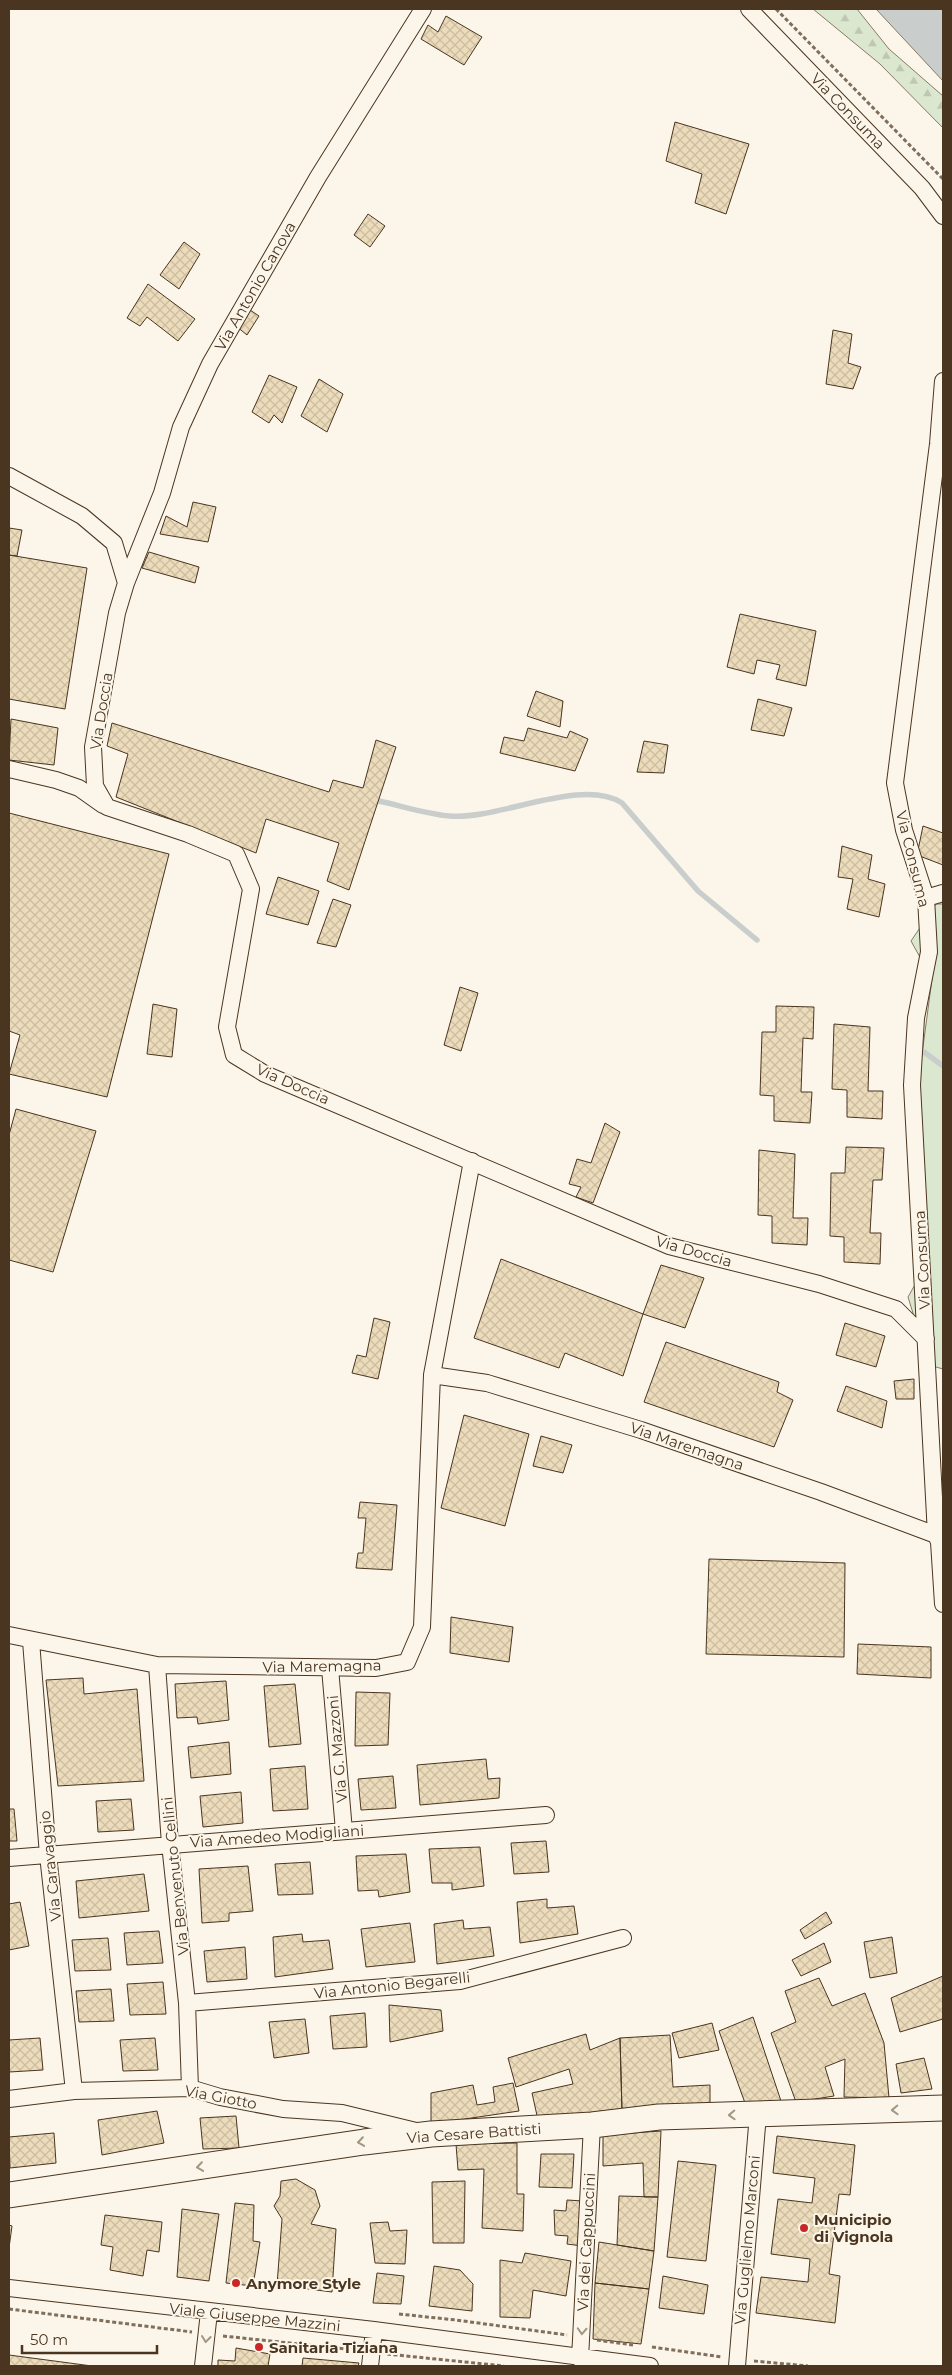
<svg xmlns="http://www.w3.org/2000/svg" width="952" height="2375" font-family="Montserrat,sans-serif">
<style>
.grass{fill:#dce7d0;stroke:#887966}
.forest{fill:url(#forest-firs);stroke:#887966}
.water{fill:#c9cecd;stroke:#887966}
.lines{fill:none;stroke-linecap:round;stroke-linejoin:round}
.stream{stroke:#c9cecd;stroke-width:5.5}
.building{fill:url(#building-cross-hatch);stroke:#4a3520}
.street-casing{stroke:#4a3520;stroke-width:18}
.primary-casing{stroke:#4a3520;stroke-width:27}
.path{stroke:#7f6f5c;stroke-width:3;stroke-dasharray:4 2.5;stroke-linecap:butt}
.street{stroke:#fbf6e9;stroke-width:16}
.primary{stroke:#fbf6e9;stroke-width:25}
.oneway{stroke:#a29684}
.poi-dot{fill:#c62828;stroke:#fbf6e9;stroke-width:2}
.labels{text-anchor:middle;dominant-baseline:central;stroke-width:4;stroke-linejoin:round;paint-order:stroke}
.street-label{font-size:15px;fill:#4a3520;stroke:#fbf6e9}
.poi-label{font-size:15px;font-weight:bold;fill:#4a3520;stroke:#fbf6e9;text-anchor:start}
</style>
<defs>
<pattern id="forest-firs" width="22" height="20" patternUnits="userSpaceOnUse" patternTransform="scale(1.25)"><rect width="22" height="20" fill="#dce7d0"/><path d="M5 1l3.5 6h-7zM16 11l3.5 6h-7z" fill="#bec7b2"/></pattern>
<pattern id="building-cross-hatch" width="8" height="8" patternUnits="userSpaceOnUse" patternTransform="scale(1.25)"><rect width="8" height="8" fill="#ecdcbc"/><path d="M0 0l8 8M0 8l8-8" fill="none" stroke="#ccbda1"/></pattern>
</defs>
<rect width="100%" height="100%" fill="#fbf6e9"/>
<path class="grass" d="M936,904H943V1369L929,1365L908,1297L921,1274L919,1077L932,979L911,941Z"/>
<path class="forest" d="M813,9H857L889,49L943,96V128L880,64Z"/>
<path class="water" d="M876,9H943V81Z"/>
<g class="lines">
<path class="stream" d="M379,801C402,806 426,814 450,816C499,820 581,777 622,803L698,891L757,940
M924,1052L943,1066"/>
</g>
<path class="building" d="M446,16L482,37L464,65L421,39L428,25L438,32Z
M675,122L749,144L726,214L695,203L702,174L666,161Z
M368,214L385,226L370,247L354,235Z
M184,242L200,254L179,289L160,275Z
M148,284L195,319L178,341L147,317L140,326L127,318Z
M247,308L259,316L247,335L236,326Z
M833,330L852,334L848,363L861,367L853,389L826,384Z
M269,375L297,387L282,423L274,415L269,423L252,412Z
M319,379L343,394L327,432L301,416Z
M193,502L216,507L208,542L160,534L166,516L187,527Z
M9,528L22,530L17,556L9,555Z
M149,552L199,567L195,583L142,568Z
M9,555L87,568L65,709L9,699Z
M740,614L816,631L806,686L776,679L780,665L757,660L754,674L727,667Z
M536,691L563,701L560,727L527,716Z
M758,699L792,708L784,736L751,730Z
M11,719L58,728L54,765L9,760Z
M112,723L329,792L333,780L363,788L376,740L396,747L349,890L327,881L339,843L266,819L256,853L116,797L128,754L107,746Z
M528,728L567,738L570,731L588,739L575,771L500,753L504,737L524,741Z
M644,741L668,745L664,773L637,772Z
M9,813L169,854L107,1097L9,1074L20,1035L9,1031Z
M923,826L943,833V865L917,855Z
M842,846L872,855L868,879L885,884L879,917L847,909L853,879L838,877Z
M278,877L319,891L308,925L266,914Z
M333,899L351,905L336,947L317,943Z
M460,987L478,993L461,1051L444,1045Z
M153,1004L177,1009L172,1057L147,1054Z
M776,1006L814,1007L813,1039L803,1038L801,1092H812L810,1123L774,1121V1096L760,1095L762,1032H776Z
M834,1024L870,1027L868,1091H883L882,1119L847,1117V1090L832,1089Z
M16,1109L96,1131L53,1272L9,1260V1135Z
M605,1123L620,1132L593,1203L576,1197L581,1187L569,1184L577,1159L591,1163Z
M846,1147L884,1148L882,1180H873L870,1233H881L880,1264L844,1262V1237L830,1236L831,1173H845Z
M759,1150L795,1154L793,1218H808L807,1245L772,1243V1216L758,1215Z
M501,1259L643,1314L623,1376L565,1353L559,1368L474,1338Z
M661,1265L704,1278L685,1328L643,1314Z
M374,1318L390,1322L378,1379L352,1373L357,1355L366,1357Z
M845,1323L885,1336L876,1367L836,1355Z
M666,1342L779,1382L777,1392L793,1400L774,1447L644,1402Z
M914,1379V1399H896L894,1381Z
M846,1386L887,1401L882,1428L837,1411Z
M464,1415L529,1434L505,1526L441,1508Z
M541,1436L572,1445L563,1473L533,1466Z
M360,1502L397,1505L392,1570L356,1568L358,1553H363L366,1518H358Z
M709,1559L845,1563L844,1657L706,1654Z
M451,1617L513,1627L509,1662L450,1653Z
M858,1644L931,1647V1678L857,1674Z
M83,1678L84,1694L137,1689L144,1781L58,1786L46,1680Z
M226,1681L229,1720L198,1724L197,1717L177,1718L175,1684Z
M295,1684L301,1744L269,1747L264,1686Z
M356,1692L390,1693L388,1745L355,1746Z
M229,1742L231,1774L191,1778L188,1747Z
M486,1759L488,1779L500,1778L499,1798L420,1805L417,1765Z
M305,1766L308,1809L273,1811L270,1769Z
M393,1776L396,1808L361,1810L358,1779Z
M241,1792L243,1823L203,1827L200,1796Z
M131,1799L134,1830L98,1832L96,1801Z
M9,1809H14L17,1841H9Z
M546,1841L549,1872L514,1874L511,1843Z
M480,1847L484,1886L452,1890V1883H432L429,1849Z
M406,1854L410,1892L379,1897L378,1890L358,1891L356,1856Z
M310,1862L313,1894L278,1895L275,1864Z
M248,1866L253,1911L229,1913V1921L202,1923L199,1869Z
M144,1874L149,1911L79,1918L76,1881Z
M547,1899V1908L574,1906L578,1934L520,1943L517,1902Z
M20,1902L29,1946L9,1950V1904Z
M826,1912L832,1923L805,1939L800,1930Z
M463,1920L464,1929L490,1927L494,1956L437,1964L434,1924Z
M410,1923L415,1962L366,1967L361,1929Z
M159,1931L163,1963L127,1965L124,1933Z
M302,1934L303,1942L329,1940L333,1969L275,1977L273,1937Z
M892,1937L897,1973L870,1978L864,1942Z
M108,1938L111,1970L75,1971L72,1940Z
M824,1943L831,1962L801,1976L792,1960Z
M245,1947L247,1979L207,1982L204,1951Z
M943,1976V2019L900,2032L891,1998Z
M819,1978L832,2006L865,1993L884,2043L889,2098L844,2097L845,2059L825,2067L834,2096L796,2102L771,2033L796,2022L785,1991Z
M163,1982L166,2014L130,2015L127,1984Z
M111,1989L114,2021L79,2022L76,1991Z
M389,2005L441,2010L443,2031L390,2042Z
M365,2013L367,2047L333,2049L330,2016Z
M753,2017L781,2101L745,2103L719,2031Z
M305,2019L309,2053L274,2058L269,2022Z
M712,2023L719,2050L679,2058L672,2033Z
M586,2034L590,2050L620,2038L622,2112L538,2120L532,2093L573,2084L569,2069L516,2087L508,2058Z
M670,2035L673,2087L710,2085V2107L622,2112L620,2038Z
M40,2038L43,2070L9,2072V2040Z
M155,2038L158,2070L123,2071L120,2040Z
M924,2058L932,2089L901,2093L896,2064Z
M513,2083L519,2111L431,2124V2093L473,2085L477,2105L495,2102L493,2087Z
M157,2111L164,2143L102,2155L98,2120Z
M236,2116L239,2148L203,2149L200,2118Z
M661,2131L658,2197H644L643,2163L603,2166V2135Z
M54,2133L56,2163L10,2168L9,2137Z
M777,2136L855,2145L850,2195L839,2194L829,2274L840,2276L835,2323L756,2313L761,2277L808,2282L810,2259L771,2254L778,2199L812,2203L815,2178L773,2173Z
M517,2143V2194H524L523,2231L482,2228L484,2169L458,2170L456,2144Z
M541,2154H574L572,2188L539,2187Z
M678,2161L716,2165L706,2261L667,2257Z
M296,2179L315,2190L320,2206L311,2224L336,2229L332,2292L277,2285L282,2219L274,2206L280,2196L281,2181Z
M465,2181L464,2243H433L432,2182Z
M619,2196L658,2197L654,2251L617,2245Z
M567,2200L583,2201L582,2246L567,2244L568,2236L555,2235L554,2210L566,2211Z
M235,2203L254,2205L253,2241L260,2242L253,2286L226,2283Z
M182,2209L219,2214L209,2281L177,2277Z
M105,2215L162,2222L159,2252L147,2250L143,2276L110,2270L113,2247L101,2245Z
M388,2222L390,2231L407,2230L405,2264L375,2263L370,2223Z
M9,2225L12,2226L9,2248Z
M599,2242L654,2251L649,2289L595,2283Z
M525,2253L571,2261L566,2296L533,2290L530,2318L500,2317V2260L522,2263Z
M434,2266L460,2270L473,2284L472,2311L429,2306Z
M377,2273L404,2276L401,2304L373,2303Z
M663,2276L708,2285L704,2314L659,2308Z
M595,2283L649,2289L641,2344L593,2339Z
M236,2348L270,2354L268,2366H218V2360L235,2361Z
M9,2355L92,2366H9Z
M303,2358L359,2363L358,2366H302Z"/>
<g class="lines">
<defs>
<path id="street" d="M749,9L922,188L943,216
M943,381L938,444L895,783L904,830L926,898L929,952L916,1018L912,1085L936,1535L939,1542L943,1604
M9,476L82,516L114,543L126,583L117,613L93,747L95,786L107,807L188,834L236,854L251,889L227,1027L234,1055L265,1074L669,1246L819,1284L896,1309L926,1339
M126,583L162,493L181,427L210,364L318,177L423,9
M9,769L56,780L79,788L103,805
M926,898L943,893
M432,1375L487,1383L641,1430L821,1492L936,1535
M9,1635L157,1665L376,1668L407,1662L422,1627L432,1375L472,1161
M31,1641L48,1855L74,2091
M157,1665L170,1844L187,2003L190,2088
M330,1668L344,1831
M9,1858L546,1815
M187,2003L460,1981L623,1938
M9,2099L74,2091L190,2088L220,2097L283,2109L342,2113L416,2131
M9,2288L374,2330L650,2366
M580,2359L592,2125
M203,2366L209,2312
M370,2366L374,2330
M737,2366L758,2114"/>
<path id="primary" d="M9,2195L364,2142L431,2134L592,2125L659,2117L943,2108"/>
</defs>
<use href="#street" class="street-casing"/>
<use href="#primary" class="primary-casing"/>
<path class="path" d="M776,9L943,179
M9,2309L192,2332
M399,2314L456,2320L567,2335
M223,2336L356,2350
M597,2340L633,2345
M652,2347L722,2357
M387,2354L504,2366
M754,2361L808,2366"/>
<use href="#street" class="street"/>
<use href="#primary" class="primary"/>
</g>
<defs><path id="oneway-chevron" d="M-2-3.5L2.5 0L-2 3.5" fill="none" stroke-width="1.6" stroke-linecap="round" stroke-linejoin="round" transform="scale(1.25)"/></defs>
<g class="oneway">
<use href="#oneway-chevron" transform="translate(895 2110) rotate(178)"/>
<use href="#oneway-chevron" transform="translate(732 2115) rotate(178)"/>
<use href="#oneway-chevron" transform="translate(361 2142) rotate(172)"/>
<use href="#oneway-chevron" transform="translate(200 2167) rotate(172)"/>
<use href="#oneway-chevron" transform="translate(582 2331) rotate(93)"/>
<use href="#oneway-chevron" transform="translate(206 2339) rotate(97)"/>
</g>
<g class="poi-dot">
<circle cx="804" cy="2228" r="5"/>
<circle cx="236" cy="2283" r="5"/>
<circle cx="259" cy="2347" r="5"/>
</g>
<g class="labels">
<g class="street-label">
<text transform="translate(848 111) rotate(46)">Via Consuma</text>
<text transform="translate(255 286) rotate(-60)">Via Antonio Canova</text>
<text transform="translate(101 711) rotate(-81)">Via Doccia</text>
<text transform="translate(913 859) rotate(76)">Via Consuma</text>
<text transform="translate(293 1084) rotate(24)">Via Doccia</text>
<text transform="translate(694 1251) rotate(16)">Via Doccia</text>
<text transform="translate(922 1260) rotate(-93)">Via Consuma</text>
<text transform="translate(687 1446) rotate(19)">Via Maremagna</text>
<text transform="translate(322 1666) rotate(-1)">Via Maremagna</text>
<text transform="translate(337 1749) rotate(-95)">Via G. Mazzoni</text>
<text transform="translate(277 1836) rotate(-4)">Via Amedeo Modigliani</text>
<text transform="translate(50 1866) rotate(-96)">Via Caravaggio</text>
<text transform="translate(175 1876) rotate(-96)">Via Benvenuto Cellini</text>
<text transform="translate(392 1985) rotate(-6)">Via Antonio Begarelli</text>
<text transform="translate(221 2097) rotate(11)">Via Giotto</text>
<text transform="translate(474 2133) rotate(-4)">Via Cesare Battisti</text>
<text transform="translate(747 2240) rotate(-85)">Via Guglielmo Marconi</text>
<text transform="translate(586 2242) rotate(-87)">Via dei Cappuccini</text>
<text transform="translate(255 2317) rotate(6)">Viale Giuseppe Mazzini</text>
</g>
<g class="poi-label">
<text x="814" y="2219">Municipio<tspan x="814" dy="17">di Vignola</tspan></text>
<text x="246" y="2283">Anymore Style</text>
<text x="269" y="2347">Sanitaria Tiziana</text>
</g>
</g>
<rect width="952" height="2375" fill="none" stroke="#4a3520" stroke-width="20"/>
<path d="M22 2345v8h135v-8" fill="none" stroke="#4a3520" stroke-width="2.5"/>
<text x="30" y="2345" font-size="15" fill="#4a3520" stroke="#fbf6e9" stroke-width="4" paint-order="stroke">50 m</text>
</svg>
